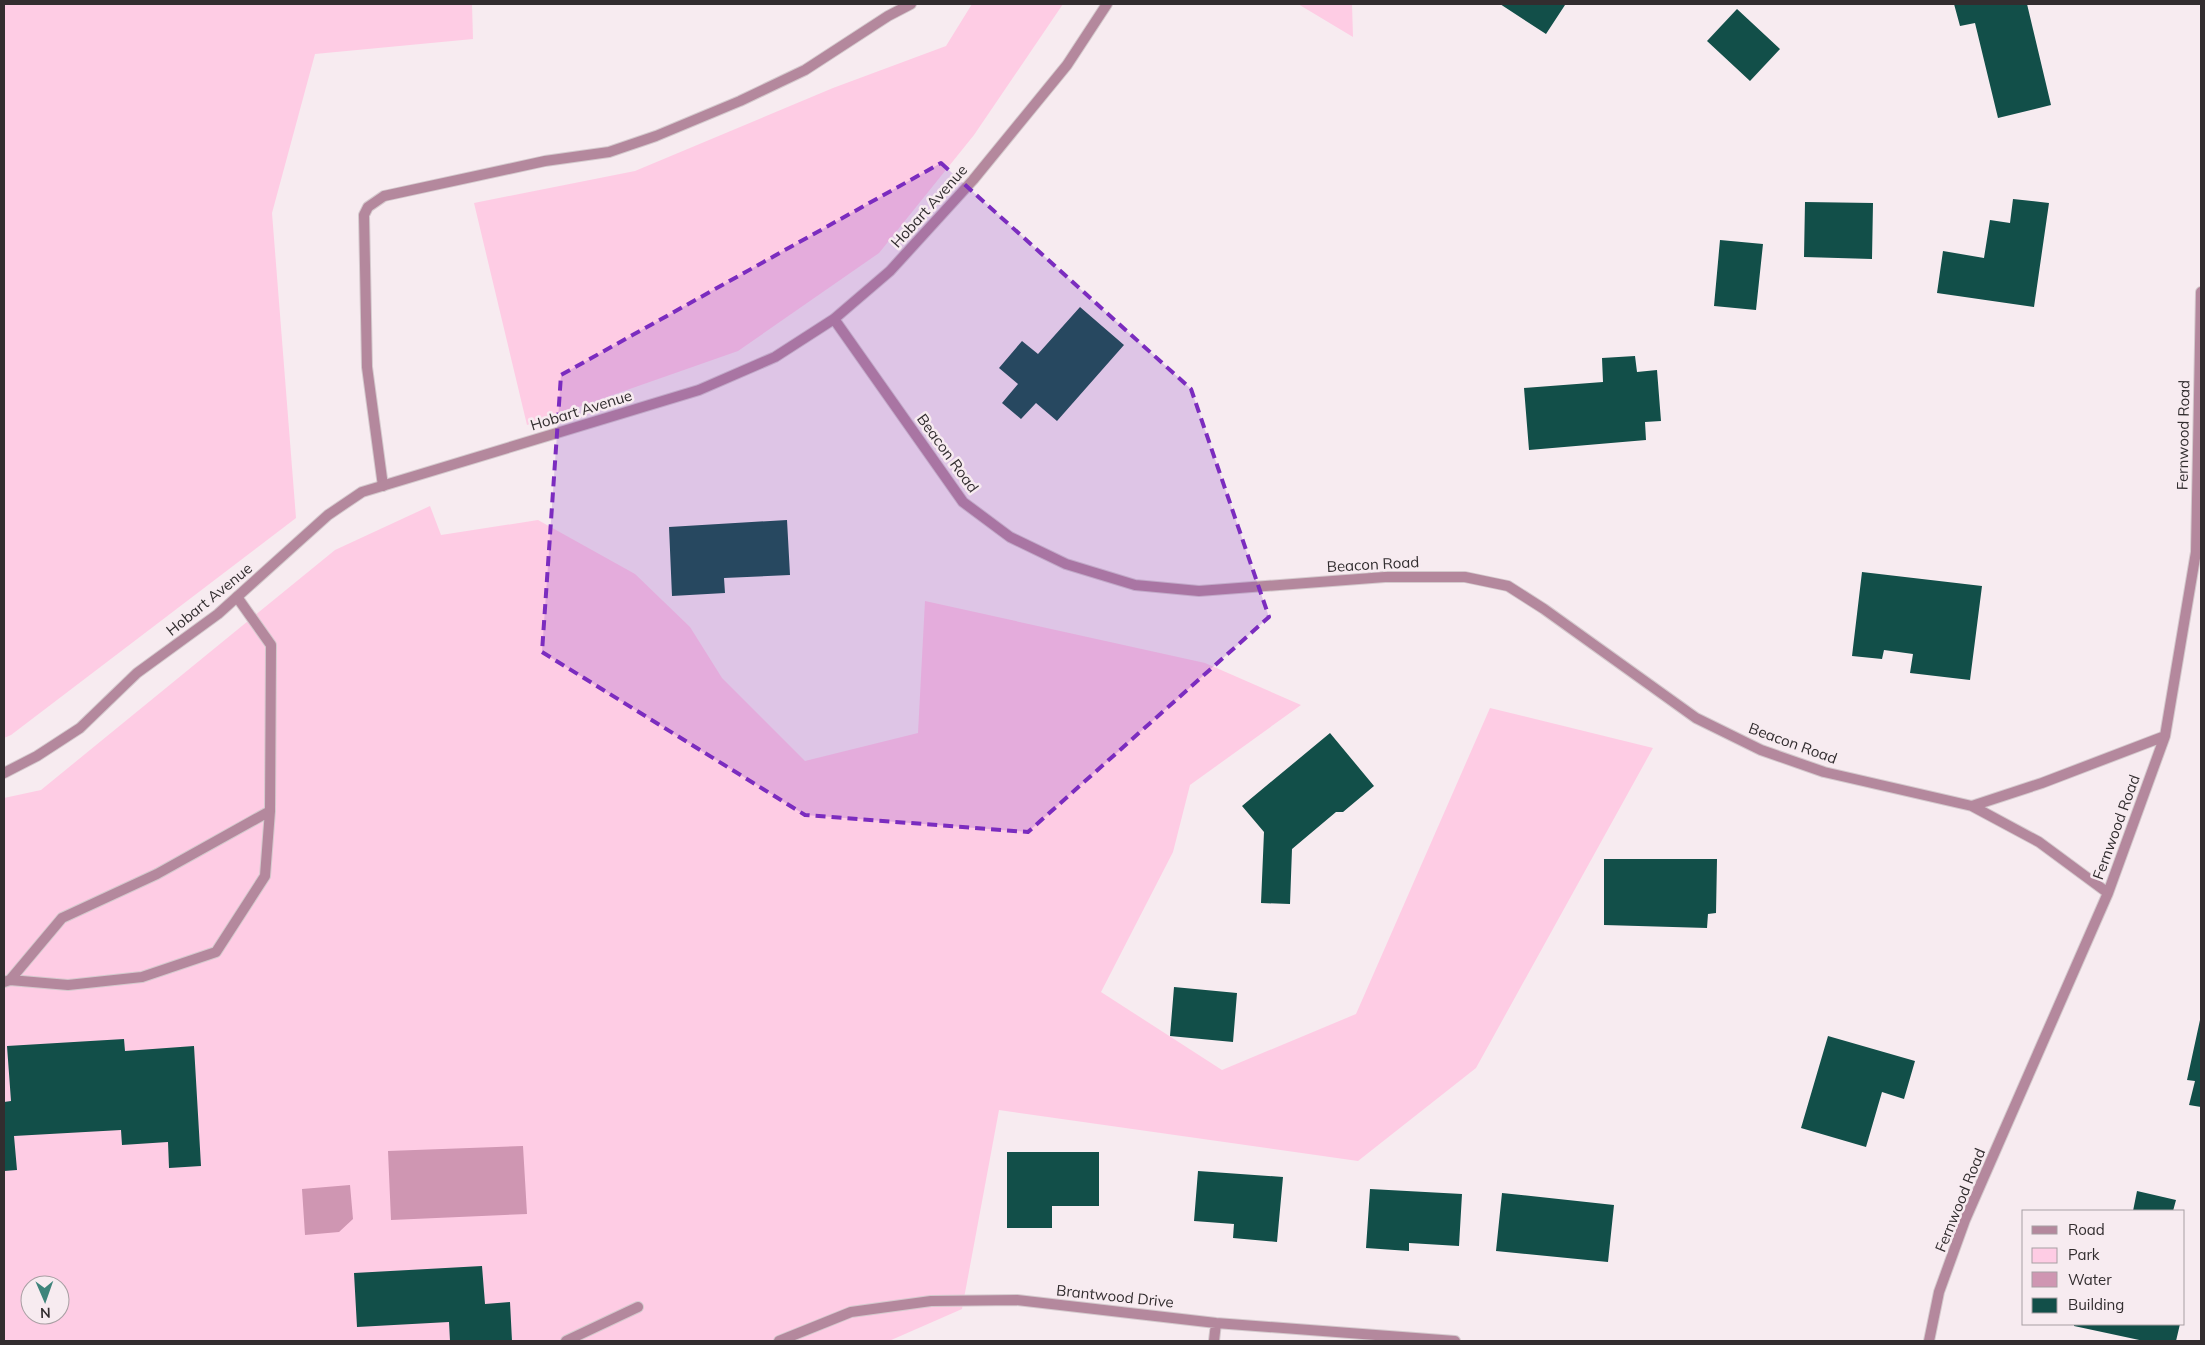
<svg xmlns="http://www.w3.org/2000/svg" width="2205" height="1345" font-family="Mulish,sans-serif">
<style>
.green{fill:#fecce4;fill-rule:evenodd}
.water{fill:#cf96b2}
.building{fill:#124f49}
.lines{fill:none;stroke-linecap:round;stroke-linejoin:round}
.lane-casing{stroke:#d4c9cd;stroke-width:12}
.street-casing{stroke:#d4c9cd;stroke-width:12}
.lane{stroke:#b4889d;stroke-width:10}
.street{stroke:#b4889d;stroke-width:10}
.marked{fill:#7b2cbf;fill-opacity:0.2;stroke:#7b2cbf;stroke-width:4;stroke-dasharray:10 6;stroke-linejoin:round}
.labels{text-anchor:middle;dominant-baseline:central;stroke-width:5;stroke-linejoin:round;paint-order:stroke}
.street-label{font-size:15px;fill:#322d2f;stroke:#f7ebf0}
</style>
<rect width="100%" height="100%" fill="#f7ebf0"/>
<path class="green" d="M4,4H472L473,39L315,54L272,213L296,518L11,735L4,738Z
M972,4H1063L974,135L879,253L738,351L527,425L474,203L635,171L833,88L946,46Z
M1298,4H1352L1353,37Z
M430,506L441,535L538,520L635,574L690,627L722,678L805,761L918,733L925,601L1205,663L1301,705L1190,785L1173,852L1101,992L1222,1070L1356,1014L1490,708L1653,748L1476,1068L1358,1161L999,1110L962,1309L889,1341H4V798L41,790L335,550ZM30,1285H60V1315H30Z"/>
<path class="water" d="M523,1146L527,1214L391,1220L388,1151Z
M350,1185L353,1219L339,1232L305,1235L302,1189Z"/>
<path class="building" d="M1500,4H1564L1565,5L1546,34Z
M1954,4H2027L2051,105L1998,118L1975,23L1960,26Z
M1737,9L1780,49L1750,81L1707,41Z
M2013,199L2049,203L2034,307L1937,293L1943,251L1984,258L1990,220L2010,223Z
M1805,202L1873,203L1872,259L1804,257Z
M1720,240L1763,244L1756,310L1714,306Z
M1080,307L1124,345L1057,421L1036,403L1021,419L1002,403L1018,384L999,368L1022,341L1038,354Z
M1635,356L1637,372L1657,370L1661,421L1645,422L1646,440L1529,450L1524,388L1603,382L1602,358Z
M787,520L790,575L724,578L725,593L672,596L669,527Z
M1862,572L1982,586L1970,680L1910,673L1913,654L1884,650L1882,659L1852,656Z
M1330,733L1374,786L1343,812H1336L1292,849L1290,904L1261,903L1264,832L1242,806Z
M1604,859H1717L1716,913L1708,914L1707,928L1604,925Z
M1174,987L1237,993L1233,1042L1170,1036Z
M2200,1020H2201V1107L2189,1105L2195,1081L2187,1080Z
M1828,1036L1915,1061L1904,1099L1882,1092L1866,1147L1801,1128Z
M124,1039L125,1051L194,1046L201,1166L169,1168L168,1142L122,1145L121,1130L14,1136L17,1170L4,1171V1102L11,1101L7,1046Z
M1007,1152H1099V1206H1052V1228H1007Z
M1198,1171L1283,1177L1277,1242L1233,1238L1234,1224L1194,1221Z
M1370,1189L1462,1194L1459,1246L1409,1243V1251L1366,1248Z
M2137,1191L2176,1200L2173,1211H2133Z
M1502,1193L1614,1205L1608,1262L1496,1251Z
M482,1266L485,1304L510,1302L512,1341H450L449,1322L357,1327L354,1273Z
M2074,1324H2180L2176,1341H2144L2074,1326Z"/>
<g class="lines">
<defs>
<path id="lane" d="M383,486L367,367L364,215L368,207L384,196L545,161L609,152L656,136L740,101L805,70L888,16L911,4
M10,980L68,985L142,977L216,952L265,876L270,811
M4,982L10,980L62,918L157,874L270,811L271,645L237,597
M566,1341L638,1307"/>
<path id="street" d="M834,319L963,502L1010,537L1066,564L1135,585L1199,591L1385,577H1465L1508,586L1544,609L1696,718L1761,750L1824,772L1972,806L2039,842L2108,893
M4,773L37,756L80,728L137,673L218,614L328,515L362,492L699,390L775,357L834,319L890,271L973,180L1067,65L1107,4
M1972,806L2042,783L2165,736
M779,1341L851,1312L931,1301L1017,1300L1216,1323L1455,1341
M1214,1341L1216,1323
M1929,1341L1939,1292L1965,1220L2108,893L2165,736L2196,552L2201,292"/>
</defs>
<use href="#lane" class="lane-casing"/>
<use href="#street" class="street-casing"/>
<use href="#lane" class="lane"/>
<use href="#street" class="street"/>
</g>
<path class="marked" d="M941,163L1191,389L1269,617L1028,832L805,815L542,652L561,375Z"/>
<g class="labels">
<g class="street-label">
<text transform="translate(929 206) rotate(-48)">Hobart Avenue</text>
<text transform="translate(581 410) rotate(-17)">Hobart Avenue</text>
<text transform="translate(2183 435) rotate(-89)">Fernwood Road</text>
<text transform="translate(948 453) rotate(54)">Beacon Road</text>
<text transform="translate(1373 564) rotate(-3)">Beacon Road</text>
<text transform="translate(209 599) rotate(-39)">Hobart Avenue</text>
<text transform="translate(1793 743) rotate(20)">Beacon Road</text>
<text transform="translate(2116 827) rotate(-70)">Fernwood Road</text>
<text transform="translate(1960 1200) rotate(-68)">Fernwood Road</text>
<text transform="translate(1115 1296) rotate(6)">Brantwood Drive</text>
</g>
</g>
<rect width="2205" height="1345" fill="none" stroke="#322d2f" stroke-width="10"/>
<rect x="2022" y="1210" width="162" height="115" fill="#f7ebf0" stroke="#a89fa3"/>
<rect x="2032" y="1226" width="25" height="8" fill="#b4889d" stroke="#a89fa3"/>
<text x="2068" y="1235" font-size="15" fill="#322d2f">Road</text>
<rect x="2032" y="1248" width="25" height="15" fill="#fecce4" stroke="#a89fa3"/>
<text x="2068" y="1260" font-size="15" fill="#322d2f">Park</text>
<rect x="2032" y="1272" width="25" height="15" fill="#cf96b2" stroke="#a89fa3"/>
<text x="2068" y="1285" font-size="15" fill="#322d2f">Water</text>
<rect x="2032" y="1298" width="25" height="15" fill="#124f49" stroke="#a89fa3"/>
<text x="2068" y="1310" font-size="15" fill="#322d2f">Building</text>
<g transform="translate(45 1300) rotate(178)"><circle r="24" fill="#f7ebf0" stroke="#a89fa3"/>
<path d="M0-4L9 19L0 12L-9 19Z" fill="#3e847b"/>
<text y="-8" font-size="14" font-weight="bold" text-anchor="middle" fill="#322d2f">N</text>
</g>
</svg>
